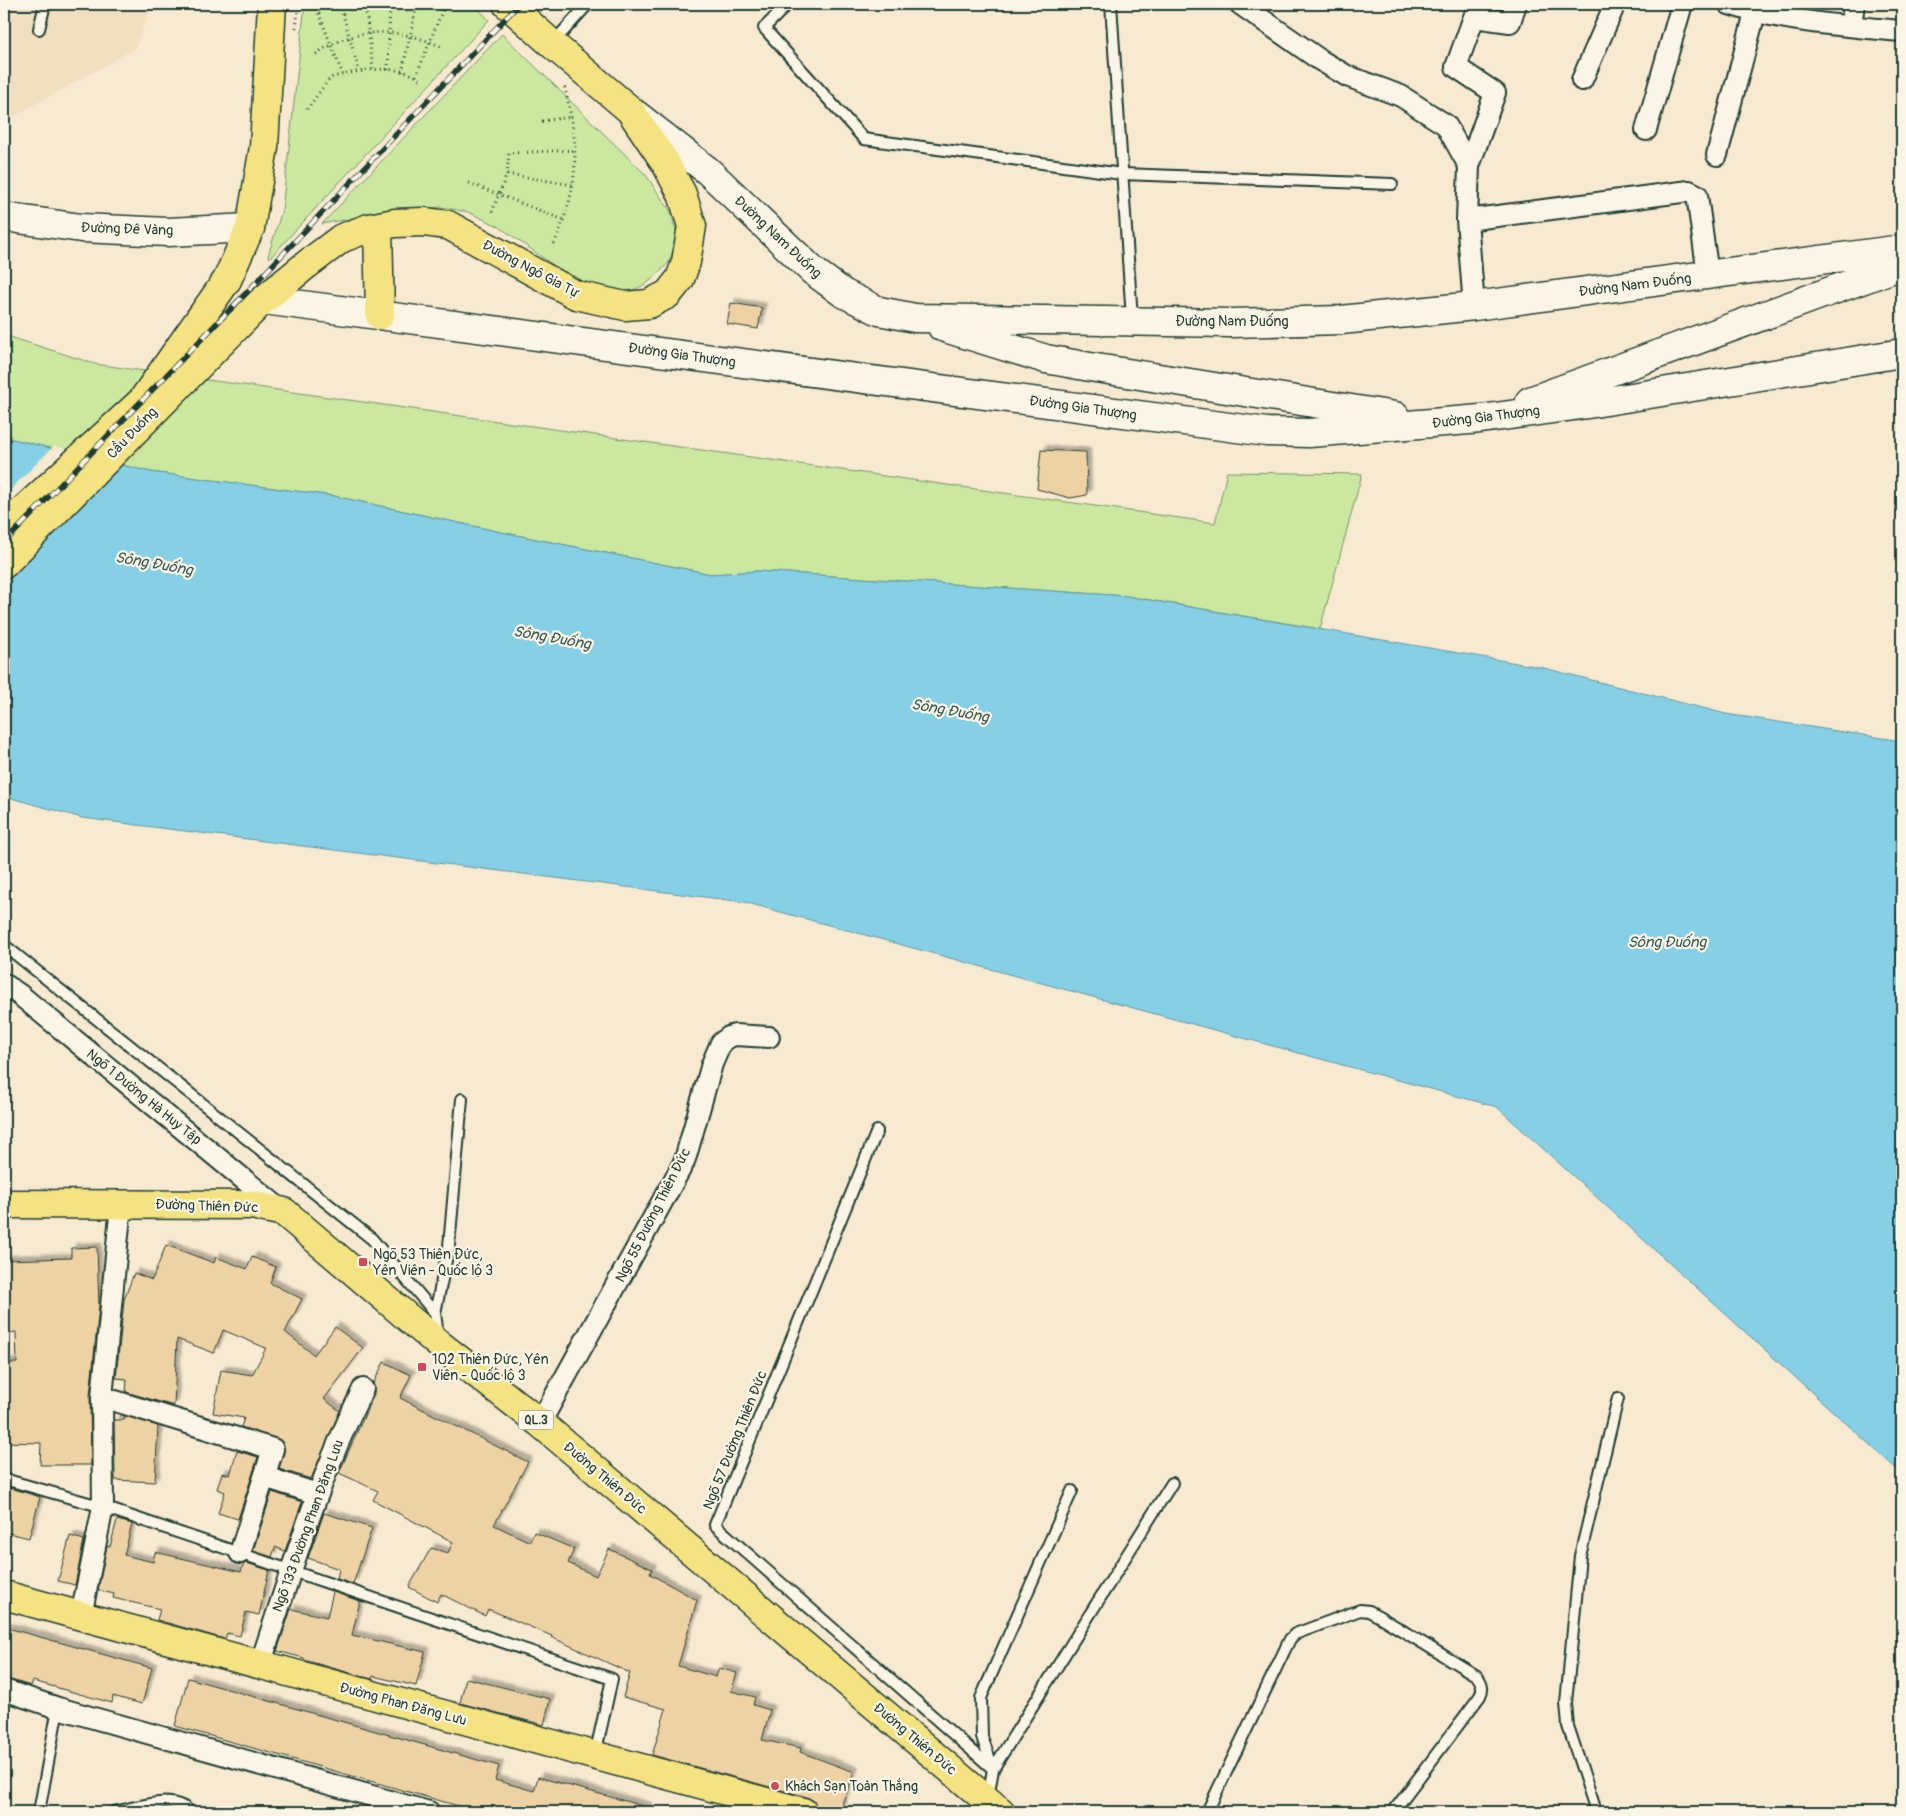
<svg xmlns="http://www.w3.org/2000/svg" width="1906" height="1816" font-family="Pangolin,sans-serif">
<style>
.built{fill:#f1e0c0}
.green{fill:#cae89f;stroke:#74926a}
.water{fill:#86d0e7;stroke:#5d959f}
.pier{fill:#f8ead1}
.building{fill:#efd2a3;stroke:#1f3d34;filter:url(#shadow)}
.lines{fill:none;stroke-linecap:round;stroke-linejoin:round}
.lane-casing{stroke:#1f3d34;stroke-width:14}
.street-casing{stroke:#1f3d34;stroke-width:24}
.secondary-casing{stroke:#1f3d34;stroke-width:31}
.primary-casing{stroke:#1f3d34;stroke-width:31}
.highway-casing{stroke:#1f3d34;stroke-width:31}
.path{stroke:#1f3d34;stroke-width:3;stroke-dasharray:1 4;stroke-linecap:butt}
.lane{stroke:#fcf5e5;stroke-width:10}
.street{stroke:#fcf5e5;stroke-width:20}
.secondary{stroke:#fcf5e5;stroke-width:28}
.primary{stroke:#f5e382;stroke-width:28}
.highway{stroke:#f5e382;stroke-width:28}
.rail-casing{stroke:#1f3d34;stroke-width:5.5}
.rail{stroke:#fcf5e5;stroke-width:4;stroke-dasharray:11;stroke-linecap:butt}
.poi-dot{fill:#d1495b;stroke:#fcf5e5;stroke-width:2}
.labels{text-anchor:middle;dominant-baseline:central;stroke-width:4.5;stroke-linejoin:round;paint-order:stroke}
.shield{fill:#fcf5e5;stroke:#617469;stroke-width:1}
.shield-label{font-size:12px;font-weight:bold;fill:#1f3d34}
.street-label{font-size:14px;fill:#1f3d34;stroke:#fcf5e5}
.poi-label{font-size:14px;fill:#1f3d34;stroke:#fcf5e5;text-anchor:start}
.water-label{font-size:15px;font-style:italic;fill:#345a58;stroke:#fcf5e5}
</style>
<defs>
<filter id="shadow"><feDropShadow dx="4.5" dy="-4.5" stdDeviation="1" flood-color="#0004"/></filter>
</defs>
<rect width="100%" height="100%" fill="#f8ead1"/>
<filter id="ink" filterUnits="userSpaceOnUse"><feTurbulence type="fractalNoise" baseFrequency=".02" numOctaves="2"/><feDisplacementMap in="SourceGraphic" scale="10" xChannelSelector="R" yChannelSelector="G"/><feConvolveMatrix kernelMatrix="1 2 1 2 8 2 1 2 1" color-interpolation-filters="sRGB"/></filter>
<g filter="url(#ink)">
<path class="built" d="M4,4H152L136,48L4,122Z"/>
<path class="green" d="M305,4H474L489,20L270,258L268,256L282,210Z
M502,34L645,174L671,212L678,239L669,262L658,274L645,285L630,291L607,290L586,284L556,267L498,226L468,212L441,207L384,212L322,224Z
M4,335L95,364L1215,523L1227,472L1362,474L1320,629L1126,596L758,571L711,574L501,532L334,496L151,472L4,437Z"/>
<path class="water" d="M4,437L151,472L334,496L501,532L711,574L758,571L1126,596L1540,667L1726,714L1902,741V1474L1497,1107L744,902L82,818L4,796Z"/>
<path class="pier" d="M54,446L84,453L4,525V496Z"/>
<path class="building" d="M731,303L762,308L758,329L727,324Z
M1041,450L1086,452L1087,495L1070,498L1037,489Z
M166,1245L214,1263L216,1257L247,1269L252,1257L276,1267L270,1283L302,1299L285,1332L314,1355L335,1327L363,1348L324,1399L340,1411L311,1479L279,1469L284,1452V1446L281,1441L241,1427L244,1418L213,1413L221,1370L252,1375L266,1348L223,1330L214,1353L177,1339L174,1406L126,1392L127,1379L116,1378L124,1300L134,1273L152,1280Z
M97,1247L99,1306L90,1396L91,1465H40L41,1443L4,1442V1363H17L16,1332L7,1333L4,1260L71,1258V1248Z
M384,1362L411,1375L400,1398L528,1462L494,1525L530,1542L534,1532L574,1549L568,1563L596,1576L609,1549L652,1569L650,1574L697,1600L678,1666L716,1677L719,1668L737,1673L731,1691L755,1697L753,1705L770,1710L762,1740L801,1748L800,1752L854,1772L839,1812H818L814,1801L807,1797L652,1755L666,1709L623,1697L630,1673L551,1637L552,1636L488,1609L485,1616L441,1594L437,1602L409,1587L431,1548L448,1553L453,1542L373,1500L378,1491L339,1473L374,1394L373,1384Z
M125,1416L158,1426L155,1482L115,1480L114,1420H124Z
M237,1451L258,1457L238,1519L218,1513L225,1492L217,1489L222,1473L230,1475Z
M7,1487L40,1497L29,1538L4,1532V1499Z
M272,1492L302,1502L285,1551L275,1547L272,1557L253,1551Z
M324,1513L372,1528L353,1584L337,1579L339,1569L308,1558Z
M117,1520L132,1524L124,1555L153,1562L155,1552L241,1572L243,1565L246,1563L269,1570L259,1615L246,1612L240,1636L227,1633L225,1639L157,1620L160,1609L113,1598L114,1594L98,1590L107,1546L110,1547Z
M70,1536L84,1540L75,1585L58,1581Z
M333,1592L360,1601L352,1635L425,1652L416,1686L373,1676L372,1679L304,1660V1658L277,1651L291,1609L327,1617Z
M4,1627L152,1668L142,1704L113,1696L112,1703L33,1681L31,1686L4,1678Z
M188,1678L499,1766L495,1780L534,1791L538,1777L647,1807V1812H480L175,1726Z
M466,1678L550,1699L544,1725L460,1703Z"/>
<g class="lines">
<defs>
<path id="lane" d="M788,4L764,28L864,139L1122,174L1392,184
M1111,4L1132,319
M39,29L45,4
M552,44L588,4
M4,945L372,1239L435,1313L438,1336
M877,1131L715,1525L993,1769L988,1798
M435,1313L449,1246L462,1099
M4,1479L103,1507L612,1679L595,1755
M993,1768L982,1737L981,1698L1072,1491
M993,1769L1172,1483
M39,1812L58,1708
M114,1812C136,1808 172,1793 190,1812
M1207,1812L1290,1639L1295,1634L1360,1610L1369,1611L1380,1617L1477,1676C1482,1683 1484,1688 1480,1696L1393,1812
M1595,1812L1594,1805L1568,1726L1566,1703L1580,1556L1618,1398"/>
<path id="street" d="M1240,4L1320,60L1347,76L1401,96L1446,125L1469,166
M1729,4C1784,22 1845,26 1902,31
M1851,26L1854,4
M1582,80L1615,4
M1646,130L1682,4
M1717,155L1755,13
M1467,220L1689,191L1697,195L1708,275
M1474,306L1467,220L1469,166L1495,93L1456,67L1474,17L1510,22L1516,4
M4,984L20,995L281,1210
M102,1397L273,1449L240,1553
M540,1423L683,1164L686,1156L712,1064L721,1043L729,1037L735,1035L769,1037
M265,1477L317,1494
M81,1616L103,1507L102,1397L121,1205
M260,1665C291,1572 319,1477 363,1389
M4,1690L58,1708L429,1812"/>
<path id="secondary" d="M635,114L708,171L813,271L843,293L879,311L915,318L1232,323L1341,320L1474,306L1902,249
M4,217L81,228L168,232L250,228
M264,300L1267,432L1309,433L1481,419L1588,404L1902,353
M942,327L1046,359L1090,367L1395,416
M1530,401L1902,265"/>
<path id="primary" d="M378,227L380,315
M4,528L142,401L227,280L250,228L264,147L272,4
M4,564L261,302L306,265L342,238L369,228L395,223L424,222L448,225L576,295L625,306L649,304L668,294L680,279L686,262L692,226L682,194L665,162L630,110L552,44L507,4
M4,1595L803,1812"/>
<path id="highway" d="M4,1204L252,1205L284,1212L440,1345L540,1423L1001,1812"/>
</defs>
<use href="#lane" class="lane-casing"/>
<use href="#street" class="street-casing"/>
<use href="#secondary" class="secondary-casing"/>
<use href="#primary" class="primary-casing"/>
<use href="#highway" class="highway-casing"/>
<path class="path" d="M315,4L343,75
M340,4L359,71
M365,4L373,69
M296,28L299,4
M316,54C356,26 399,27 442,47
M388,70L390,4
M402,72L417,4
M416,76L445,4
M307,109C312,103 326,82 331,78C334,76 339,76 342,75C367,69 400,64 421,80
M542,121L572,117
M507,174L573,185
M469,183L564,220
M492,212L507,174L509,153L576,150
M554,244C580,184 580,148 564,85"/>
<use href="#lane" class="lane"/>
<use href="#street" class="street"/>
<use href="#secondary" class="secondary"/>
<use href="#primary" class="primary"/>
<use href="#highway" class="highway"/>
<defs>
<path id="rail" d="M4,543L248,291L519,4"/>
</defs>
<use href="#rail" class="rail-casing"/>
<use href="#rail" class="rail"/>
</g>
</g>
<g class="poi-dot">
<rect x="358" y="1257" width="10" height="10" rx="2.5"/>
<rect x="417" y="1362" width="10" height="10" rx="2.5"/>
<circle cx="775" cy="1786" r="5"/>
</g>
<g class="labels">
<rect class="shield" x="518.5" y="1410.5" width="35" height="19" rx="4"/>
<g class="shield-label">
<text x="536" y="1420">QL.3</text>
</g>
<g class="street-label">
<text transform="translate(127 229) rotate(2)">Đường Đê Vàng</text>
<text transform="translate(778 237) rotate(43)">Đường Nam Đuống</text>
<text transform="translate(531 269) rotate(28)">Đường Ngô Gia Tự</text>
<text transform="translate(1635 285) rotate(-7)">Đường Nam Đuống</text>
<text x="1232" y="321">Đường Nam Đuống</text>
<text transform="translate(682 355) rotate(8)">Đường Gia Thượng</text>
<text transform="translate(1083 408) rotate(8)">Đường Gia Thượng</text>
<text transform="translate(1486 417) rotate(-7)">Đường Gia Thượng</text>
<text transform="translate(132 433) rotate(-46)">Cầu Đuống</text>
<text transform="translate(144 1097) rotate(39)">Ngõ 1 Đường Hà Huy Tập</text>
<text transform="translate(207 1206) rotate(2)">Đường Thiên Đức</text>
<text transform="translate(653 1215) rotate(-63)">Ngõ 55 Đường Thiên Đức</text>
<text transform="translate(735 1440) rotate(-68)">Ngõ 57 Đường Thiên Đức</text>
<text transform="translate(605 1478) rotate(40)">Đường Thiên Đức</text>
<text transform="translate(308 1526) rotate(-70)">Ngõ 133 Đường Phan Đăng Lưu</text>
<text transform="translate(403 1704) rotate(15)">Đường Phan Đăng Lưu</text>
<text transform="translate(915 1739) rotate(40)">Đường Thiên Đức</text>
</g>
<g class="poi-label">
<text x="373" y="1254">Ngõ 53 Thiên Đức,<tspan x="373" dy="16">Yên Viên - Quốc lộ 3</tspan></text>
<text x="432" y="1359">102 Thiên Đức, Yên<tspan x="432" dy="16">Viên - Quốc lộ 3</tspan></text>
<text x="785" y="1786">Khách Sạn Toàn Thắng</text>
</g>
<g class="water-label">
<text transform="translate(154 564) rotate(10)">Sông Đuống</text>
<text transform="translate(552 638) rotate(10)">Sông Đuống</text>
<text transform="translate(950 711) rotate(10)">Sông Đuống</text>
<text x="1667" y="942">Sông Đuống</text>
</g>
</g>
<rect width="1906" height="1816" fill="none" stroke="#fcf5e5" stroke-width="20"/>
<rect x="10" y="10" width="1886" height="1796" fill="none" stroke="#1f3d34" stroke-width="2" filter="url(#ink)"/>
</svg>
